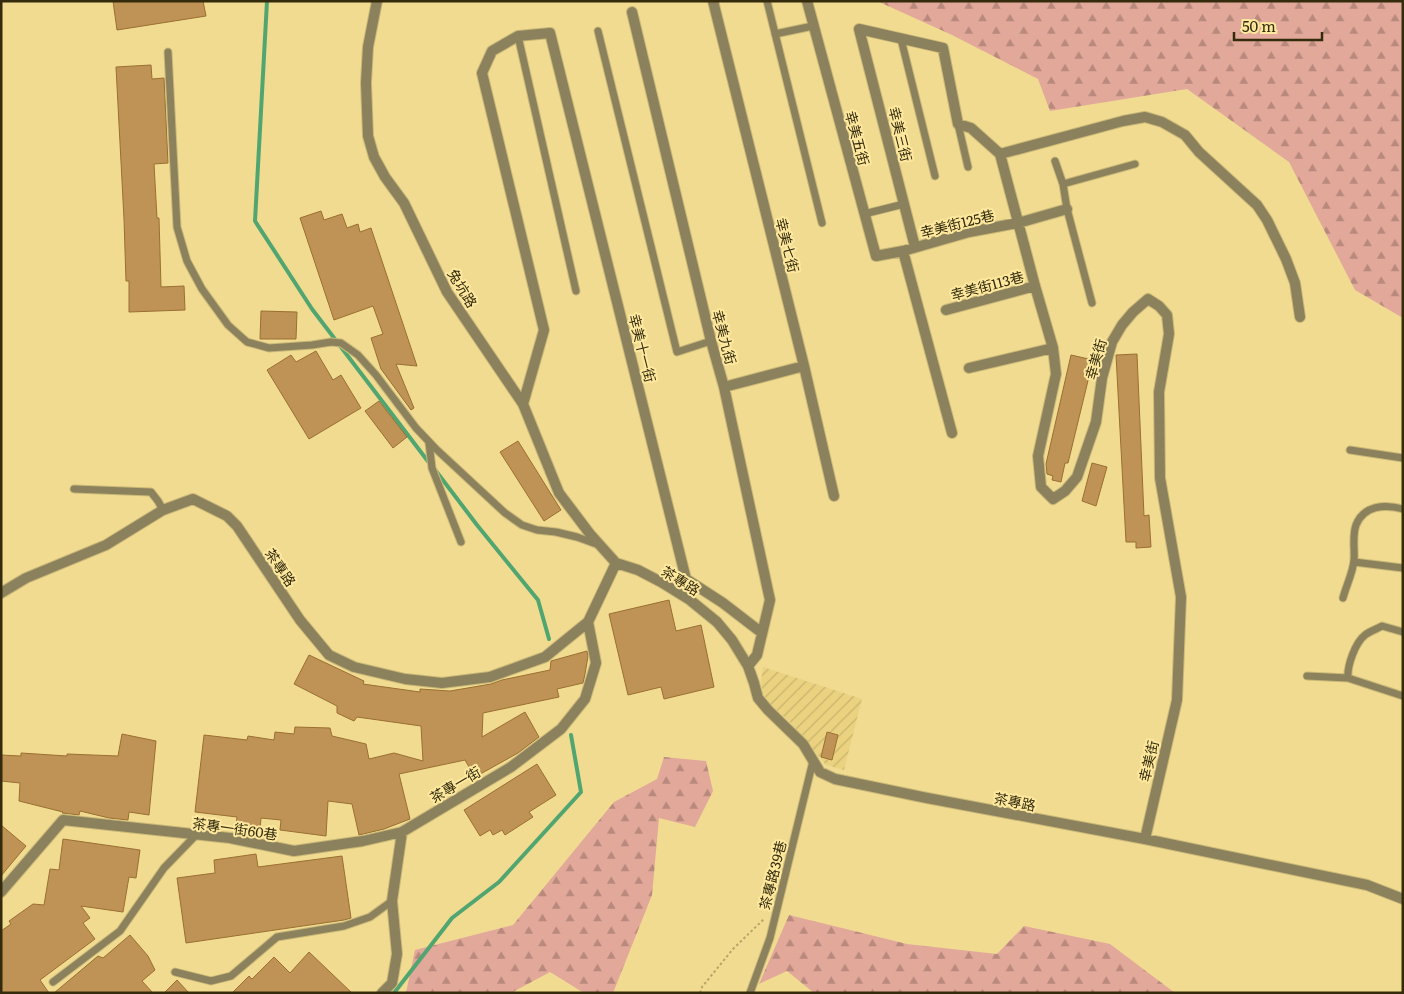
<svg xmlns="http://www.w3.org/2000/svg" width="1404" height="994" font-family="Literata,'Noto Sans TC',serif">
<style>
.industrial{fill:url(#industrial-furrows)}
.forest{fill:url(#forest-firs)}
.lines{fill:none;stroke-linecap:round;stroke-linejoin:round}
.stream{stroke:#51a570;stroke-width:4}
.building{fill:#bf9355;stroke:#9a6f31}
.lane-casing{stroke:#cab877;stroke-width:9}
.street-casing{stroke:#cab877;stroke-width:12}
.path{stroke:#b7a569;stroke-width:2;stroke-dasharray:2.5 2.5;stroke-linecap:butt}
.lane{stroke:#8b815d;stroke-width:7}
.street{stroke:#8b815d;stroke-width:10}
.labels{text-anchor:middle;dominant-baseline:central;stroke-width:4;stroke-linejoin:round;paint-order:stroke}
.street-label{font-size:14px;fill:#342b0d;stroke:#fde89e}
</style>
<defs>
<pattern id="industrial-furrows" width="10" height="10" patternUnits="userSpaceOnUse" patternTransform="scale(1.25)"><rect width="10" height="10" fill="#ead280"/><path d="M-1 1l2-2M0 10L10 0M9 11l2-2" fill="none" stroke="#c9b46d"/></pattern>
<pattern id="forest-firs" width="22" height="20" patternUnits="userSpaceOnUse" patternTransform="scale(1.25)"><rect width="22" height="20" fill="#e2a89a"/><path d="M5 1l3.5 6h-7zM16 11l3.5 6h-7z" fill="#b8897c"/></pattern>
</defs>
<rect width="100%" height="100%" fill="#f0db91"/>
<path class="industrial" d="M763,667L862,699L844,770L826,765L792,724L770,704L763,694L761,682Z"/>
<path class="forest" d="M877,1H1403V318L1355,290L1289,162L1187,89L1050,111L1038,79L952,35Z
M664,757L706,761L713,791L695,827L659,818L652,895L613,993H584L550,972L511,993H406L415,950L513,925L614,802L657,779Z
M789,915L907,944L997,954L1024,926L1110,944L1175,993H814L787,971L759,984Z"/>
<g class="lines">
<path class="stream" d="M267,1L255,221L312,309L430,464
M436,471L477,525L538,600L549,639
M394,993L452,918L499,882L581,792L571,735"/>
</g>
<path class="building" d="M113,1H203L206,16L117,30Z
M151,65L152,79L164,78L168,163L154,164L157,218H159L161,287L184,286L185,310L129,312V281H126L124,219L116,67Z
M321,211L324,220L342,214L347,228L358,224L360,232L371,228L417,366L396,364L414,408L411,410L381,369L371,338L383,334L373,306L334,320L300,218Z
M261,311L297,312L296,339H260Z
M316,351L333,380L341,375L361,408L309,439L267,370L291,355L296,362Z
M1137,354L1144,516L1149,515L1151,547L1136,548V542H1126L1116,355Z
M1071,355L1093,360L1068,463H1065L1061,482L1052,480L1053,476L1047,474L1046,464Z
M379,401L407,437L393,448L365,411Z
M518,441L561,510L544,521L500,452Z
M1092,463L1107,467L1096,506L1082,501Z
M669,600L676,631L701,625L714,687L664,699L661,687L628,695L609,614Z
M587,651L588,656L585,674L583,683L557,689L559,697L483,713L482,737L525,712L539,737L518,753L475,777L465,760L399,774L410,819L384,829L359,835L352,804L328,801L326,836L280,830L281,820L261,818L260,829L236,826L237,817L195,812L204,735L247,740L248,736L274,740L275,732L294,734L295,727L330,728L332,736L366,744L369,759L394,753L423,761L421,726L357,717L354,721L337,713V706L294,684L309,655L364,681L363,684L420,692V689L450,691L491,684L502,680L550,670L551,661Z
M827,732L838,735L832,760L821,757Z
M122,734L156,741L149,815L129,812L128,820L109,818L80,811L79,815L62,813L63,812L19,801L20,783L1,781V755L21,756V753L67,756V754L118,756Z
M537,764L556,795L529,812L533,817L505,835L502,830L493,835L490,830L480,836L464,810Z
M1,825L26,846L1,876Z
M63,839L140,850L136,878L129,877L123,912L81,906L90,918L83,923L95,939L40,980L49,993H1V931L11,924L9,921L33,904L44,905L50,869L59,870Z
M256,854L258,867L342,856L351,918L344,920L186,943L177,878L215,873L214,860Z
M130,935L148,956L155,970L142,981L153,993H54L98,956L103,958Z
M309,952L352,993H232L249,976L252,979L274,957L290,973Z
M177,980L189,993H164Z"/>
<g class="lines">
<defs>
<path id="lane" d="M767,1L822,223
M598,31L677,352L711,341
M775,34L813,26
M518,36L576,291
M901,39L935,176
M168,52L177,227L187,261L202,289L228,325L247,342L269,348L312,345L331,342L341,343L358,355L376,375L416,428L436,449L505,513L522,525L537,530L556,532L577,537L599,545
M958,124L968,167
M1055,161L1063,184L1067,209L1092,303
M1063,184L1135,164
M864,214L904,204
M429,443L432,468L461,542
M1350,450L1403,458
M74,489L151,492L158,501L163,510
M1354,562L1403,568
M1343,598C1346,586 1353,573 1354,560C1355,549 1352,536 1356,525C1364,505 1385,504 1403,509
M1307,676L1348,678L1403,696
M1348,678C1347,666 1355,643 1365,635C1370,631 1377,629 1382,626L1403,632
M175,972L211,981L231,976L277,937L344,926L370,917L392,901
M53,982L120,931L164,868L196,835
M750,993L770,938L813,761"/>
<path id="street" d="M377,1L368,47L366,83L368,136L374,157L385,177L404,203L447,292L523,404L559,493L590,534L616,563L638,570L661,582L690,600L717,622L732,640L748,666L754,683L758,698L768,710L803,744L820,772L835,779L927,798L1145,839L1367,885L1403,899
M713,1L804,366L834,496
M807,1L876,256L903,251L969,232L1018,223L1067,209
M632,12L711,341L724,387L770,600L757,655L748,666
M1000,154L1035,286L1053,348L1056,374L1038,456L1041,487L1053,499L1065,491L1077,477L1096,422L1102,378L1112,342L1122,325L1133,312L1148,299L1159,306L1167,315L1169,334L1159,392L1160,478L1181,597L1177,700L1145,839
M1000,154L1123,121L1145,117L1162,122L1185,135L1199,152L1257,205L1267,220L1286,259L1295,283L1300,317
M915,247L859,29L943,48L958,124L971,128L1000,154
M903,251L952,433
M946,310L1035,286
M969,368L1053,348
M724,387L804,366
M523,404L544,330L482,73L492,51L518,36L550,33L686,579L723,603L762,633
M1,593L26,578L106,545L163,510L193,499L227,516L237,526L300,620L329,655L354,667L405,679L442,683L490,677L545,657L588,622L616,563
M1,892L63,820L230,838L294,851L363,841L402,832L511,767L561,729L585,699L596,663L588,622
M382,993L392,983L397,954L392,901L402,832"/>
</defs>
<use href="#lane" class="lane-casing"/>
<use href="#street" class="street-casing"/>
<path class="path" d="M700,993L702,987L733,949L765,918"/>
<use href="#lane" class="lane"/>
<use href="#street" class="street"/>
</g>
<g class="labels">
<g class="street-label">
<text transform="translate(901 134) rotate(76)">幸美三街</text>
<text transform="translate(858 138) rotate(75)">幸美五街</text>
<text transform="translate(957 223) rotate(-14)">幸美街125巷</text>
<text transform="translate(788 245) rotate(76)">幸美七街</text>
<text transform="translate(987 285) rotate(-15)">幸美街113巷</text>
<text transform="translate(463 288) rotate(59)">兔坑路</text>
<text transform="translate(725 337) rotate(75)">幸美九街</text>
<text transform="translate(643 348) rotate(76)">幸美十一街</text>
<text transform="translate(1095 359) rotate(-74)">幸美街</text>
<text transform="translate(281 567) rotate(56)">茶專路</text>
<text transform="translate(681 580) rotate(32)">茶專路</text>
<text transform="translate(1148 761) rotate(-77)">幸美街</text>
<text transform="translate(455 784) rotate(-31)">茶專一街</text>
<text transform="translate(1015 801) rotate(11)">茶專路</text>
<text transform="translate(235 828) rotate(8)">茶專一街60巷</text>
<text transform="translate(772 875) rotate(-76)">茶專路39巷</text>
</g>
</g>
<rect width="1404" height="994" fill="none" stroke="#342b0d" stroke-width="5"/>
<path d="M1234 32v8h88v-8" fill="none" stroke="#342b0d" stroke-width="2.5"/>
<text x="1242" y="32" font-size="15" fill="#342b0d" stroke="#fde89e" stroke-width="4" paint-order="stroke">50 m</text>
</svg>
